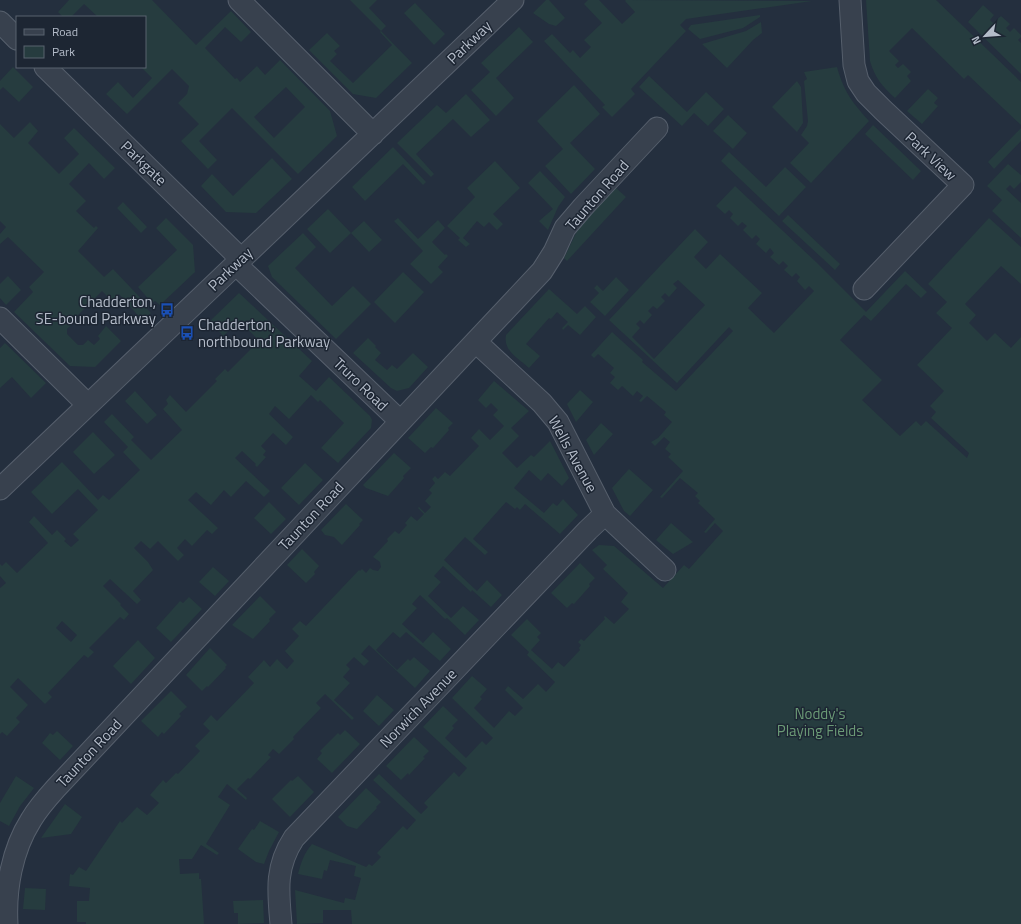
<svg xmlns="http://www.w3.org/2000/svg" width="1021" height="924" font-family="'Titillium Web',sans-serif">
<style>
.green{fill:#263c3f;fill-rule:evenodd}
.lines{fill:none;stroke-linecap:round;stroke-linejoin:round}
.minor-casing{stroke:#565f6c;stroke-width:23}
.minor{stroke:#38414e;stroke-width:21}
.labels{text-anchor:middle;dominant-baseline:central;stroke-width:3;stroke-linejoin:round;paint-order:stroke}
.street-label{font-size:15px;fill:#b4bcc9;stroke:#1d2633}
.poi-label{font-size:15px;fill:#b4bcc9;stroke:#1d2633;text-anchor:end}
.park-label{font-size:15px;fill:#6b9a76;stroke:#1d2633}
</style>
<rect width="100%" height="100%" fill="#242f3e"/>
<path class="green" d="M69,0H152L196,45L231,11L251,32L241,42L225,27L205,48L235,79L237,78L240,82L257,66L265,75L280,60L330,111L337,136L298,174L232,108L199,141L217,160L208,169L181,141L199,124L178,103L187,94L189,86L172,69L127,114L106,94L118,82L133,98L152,78L141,67H145V17H98L84,4L71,17H63L58,12ZM286,87L305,107L274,138L254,117Z
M350,0H377L369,8L386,26L381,31L412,63L376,98L353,94L309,50L327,33L340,46L334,51L337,54L330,61L353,83L392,45L380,32L381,31Z
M546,0H549L565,18L556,26L549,24L533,13Z
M588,0H599L622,24L635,12L625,1L626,0L812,1L686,19L680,25L686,31L631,89L635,94L612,117L602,107L605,105L544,41L552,34L570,53L573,50L580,58L591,47L584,40L602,23L584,4Z
M866,0H936L1021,82V125L968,75L964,79L912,28L889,51L899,61L895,65L898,68L903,64L911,72L907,76L911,81L895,98C882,86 875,78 870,61Z
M415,3L445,34L434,45L404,13Z
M983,5L994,15L990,20L993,23L1001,16L1010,24L1006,28L1010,32L1014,28L1021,35V37L1018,40L1021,43V74L968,22Z
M760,15V17L743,28L700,39L688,29L691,25Z
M761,22L762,33L753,40L727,68L702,44L746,31Z
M519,27L533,42L496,78L514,98L496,116L471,90L490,72L481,63Z
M13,67L33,87L19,102L3,87L0,90V81Z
M837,67C844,92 852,102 869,121L811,183L790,163L809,143L801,135L807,126L808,121L804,81L807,79L804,72Z
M649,76L687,112L706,92L724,109L708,126L694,113L682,126L639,87Z
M797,81L801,87L803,123L797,132L772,107Z
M574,85L600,114L570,143L595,169L571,194L545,166L563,149L537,121Z
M928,89L938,98L934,103L938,106L922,124L907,111Z
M466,94L490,120L471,137L453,119L416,154L434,174L431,177L397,143L437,105L446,113Z
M728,115L747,133L733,149L713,131Z
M30,122L38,131L28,143L59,174L79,154L64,138L74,128L115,168L104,179L89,163L69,184L86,201L76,211L94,228L96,226L98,228L78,251L104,277L113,269L149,307L147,309L151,313L143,321L119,294L112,301L102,291L71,322L72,324L67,329V334L78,345H83L88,340L94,345L100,339L98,336L106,326L121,341L95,367L70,366L14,312L33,292L29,287L44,272L8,237L0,244V234L6,227L0,221V124L14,138Z
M873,125L921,171L913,180L865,134Z
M1021,128V141L994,169L988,162Z
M393,147L426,182L423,185L403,164L365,201L352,187Z
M729,152L766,187L785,167L806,187L779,216L721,161Z
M272,158L292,179L256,213L226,212L201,186L212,174L233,196Z
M495,161L520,188L493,214L503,224L497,230L489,222L484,227L477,221L463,238L470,244L466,247L458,240L460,238L447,226L475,197L467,188Z
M1008,164L1021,175V182L1014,189L1010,185L1006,189L1021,203V238L992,211L1002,200L987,186Z
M540,171L565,197L558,207L548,230L539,221L553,209L528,183Z
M735,186L816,262L866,312L905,271L927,292L921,298L906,284L871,321L864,315L840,340L882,380L862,400L900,436L916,421L921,426L926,421L967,458L969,453L931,418L936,412L930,406L944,391L917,365L952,328L936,313L947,302L928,284L989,218L1021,247V284L1001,266L965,304L976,315L969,323L987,341L995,333L1011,348L1021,337V924H352L351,910H323V923L297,924L295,890L344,903L345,898L355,900L361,878L354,876L356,866L330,860L327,871L324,870L322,879L298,874C301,863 304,853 312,844L366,867L369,864L372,866L381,857L377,853L403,826L407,830L416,820L373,780L379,774L421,814L428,807L424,803L454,772L459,777L467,768L423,727L443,706L458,720L452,726L454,728L445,738L466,758L482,741L486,745L493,738L452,698L472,676L487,689L480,697L482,699L474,708L494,728L509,711L515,716L523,708L505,690L508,686L523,699L538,684L546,692L555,682L527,655L529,652L511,635L527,619L541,633L537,637L540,640L531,650L552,669L558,662L564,667L580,650L579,648L581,645L578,642L581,639L584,641L605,619L604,617L605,616L614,624L629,609L621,602L628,593L603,569L607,565L592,550L599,545L614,546L663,588L684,565L689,569L723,531L715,523L706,533L704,532L715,519L698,503L700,501L695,496L698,493L680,478L662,498L660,497L683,471L668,457L671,454L665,449L670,442L664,437L655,446L651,442L658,438L672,422L664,415L666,412L647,396L641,402L639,401L643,396L637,391L633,396L622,386L618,390L610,383L615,377L610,373L614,368L598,354L594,358L591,355L612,332L643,360L642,362L676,391L733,331L729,327L677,383L609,320L695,229L708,242L694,257L706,269L720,254L762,293L748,308L774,333L814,291L809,286L805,290L797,281L800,277L796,273L792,277L784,270L788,266L783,261L779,265L770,257L774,253L770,248L766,253L756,244L760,239L756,235L752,239L743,230L747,226L742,222L738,226L730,218L733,214L729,210L725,214L716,206ZM678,280L705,305L654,359L632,337L640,328L636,324L640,320L644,324L652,315L648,311L653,306L657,309L665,301L661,297L665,293L669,297L677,288L673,284Z
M616,188L626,197L567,261L564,258L579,227Z
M123,202L147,227L141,233L117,208Z
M328,209L351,233L364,221L382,240L369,252L351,233L330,253L307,229Z
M788,215L840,264L835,270L782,221Z
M166,218L193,245L195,272L160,305L155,301L152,303L138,287L177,250L156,228Z
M398,218L418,239L438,220L445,228L432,242L445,255L446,254L448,256L438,267L443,272L431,284L410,264L423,251L394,221Z
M303,233L316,247L295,268L332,306L353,286L371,304L336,339L272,277L268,266Z
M403,272L424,292L395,323L374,302Z
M8,276L21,290L6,305L0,298V284Z
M616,277L629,290L605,316L590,302L599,293L594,288L597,285L603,291Z
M549,289L577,314L585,306L596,317L580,335L568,325L563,330L562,328L568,322L557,312L551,319L549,318L526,344L540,356L529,368C518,358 503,351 506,335Z
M239,293L312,361L299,376L316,391L329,377L370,416L372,420L371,428L338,463L321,448L344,423L320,400L318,402L311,395L289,419L275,406L269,414L293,437L286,445L273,433L261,446L266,451L263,455L266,457L257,467L255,465L256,464L242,451L235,458L270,491L264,497L246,481L231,497L224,490L211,505L196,492L188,500L218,528L212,534L207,530L192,546L185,539L177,548L184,555L178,561L158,541L150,549L141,541L134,548L148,562L153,570L133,591L141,600L137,604L110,579L103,586L121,604L120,605L129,614L124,620L120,617L89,648L94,652L88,658L84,655L48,693L52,697L45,704L18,678L10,687L28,705L16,718L20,722L7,736L2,732L0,734V588L6,583L0,576V564L2,566L6,562L17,573L48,543L29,522L34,516L52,535L57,530L66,539L64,541L71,547L79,540L73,534L98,510L78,489L52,514L31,492L62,462L98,500L103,495L109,500L140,470L123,452L128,447L104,422L112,414L134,437L131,440L151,460L182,430L163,409L168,404L166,400L170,395L186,412L217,381L215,379L225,369L228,372L259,341L240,321L223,336L210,321ZM62,621L77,635L71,642L56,628Z
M368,338L376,346L375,347L381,353L375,360L387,370L392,365L397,369L413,353L428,367L409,388L397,391L391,388L353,353Z
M5,343L46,383L31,398L12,377L0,388V348Z
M494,381L529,411L511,428L519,436L502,453L517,468L531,455L534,457L550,441L569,478L562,486L548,473L541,481L529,470L514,488L544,513L553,503L557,506L563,499L578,515L560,534L525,504L520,510L517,507L515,509L506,502L473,539L488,552L485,555L465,537L444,560L477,591L487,580L502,595L491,607L472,590L471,592L443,566L434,576L441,582L428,596L451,618L463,606L479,620L465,635L447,618L445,619L420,595L412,604L417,608L402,624L423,643L433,632L451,649L440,661L406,632L400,638L393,632L376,650L397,670L408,659L410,661L414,657L430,671L415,688L369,645L361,654L369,661L364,666L354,657L346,665L350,669L343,677L350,683L334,700L354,718L352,720L325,694L316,703L321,708L293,737L294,739L279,754L273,749L268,755L271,757L250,779L248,778L237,789L247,798L246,800L227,784L218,797L230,805L206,844L219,853L217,855L201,845L192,859H179L180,874L199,873V879H201L204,924H86V922H77V901H89L90,888L69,886L70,874L73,875L79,867L86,871L120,821L122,823L137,807L147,815L159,803L150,795L163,780L166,783L176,773L178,774L200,751L195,746L210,731L203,724L211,715L217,721L254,683L248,677L264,660L270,667L277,659L287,669L294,661L285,651L299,636L292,629L300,621L306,626L359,570L360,571L362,569L366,573L370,568L373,570L378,571L381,567L380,562L373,557L388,541L387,539L395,531L399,534L407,525L405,523L411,516L417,521L424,514L418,508L419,507L425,513L431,507L425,501L432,493L429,490L435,483L432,479L435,476L438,479L445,472L450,476L479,446L471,438L479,429L490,440L504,426L493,415L498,410L491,403L486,408L478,400Z
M580,390L593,402L576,422L567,404Z
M135,391L157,415L147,424L125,401Z
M436,408L453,423L448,428L449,430L433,448L431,447L425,453L408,438Z
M601,423L613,434L594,455L586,440Z
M93,432L115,455L94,474L73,452Z
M394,453L411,468L403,476L404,478L388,496L366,488L363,485Z
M305,463L323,480L299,505L281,488Z
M629,469L653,490L630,516L624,511L612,488Z
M269,502L286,519L271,534L254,518Z
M346,504L363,520L359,524L360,525L342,545L334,537L325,535L321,530Z
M671,523L693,542L673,554L656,540Z
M302,549L319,566L314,572L315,574L306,583L287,565Z
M580,563L595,578L589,584L590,586L574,604L572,603L567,608L551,593Z
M213,567L229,581L215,596L199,582Z
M260,596L276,612L269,619L270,621L253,639L232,625Z
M189,597L202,609L171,642L156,628L180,601L183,603Z
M138,640L155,658L131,684L113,666Z
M210,648L227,665L225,667L226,668L208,687L207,686L202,691L186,675Z
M171,691L187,707L179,714L181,716L164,734L162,732L158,737L141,721Z
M377,695L394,710L379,726L363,711Z
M345,730L360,744L332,773L317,759L322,753L320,751L338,733L340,735Z
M57,731L73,746L60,760L42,743L50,733L53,735Z
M414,737L429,751L423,757L425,758L409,775L408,773L401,780L386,766Z
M16,776L34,788L20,806L9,826L0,821V803Z
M298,776L314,792L290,817L272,799L291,780L292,781Z
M366,788L381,802L376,807L377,808L357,829L347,826L338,817Z
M65,804L82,817L71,834L41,838Z
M260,821L279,832L269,851L264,864L256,862L238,849L252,829L254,830Z
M25,888L46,889L45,910L23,909Z
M263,900L264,923L238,924V913H234L233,901Z"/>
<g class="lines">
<defs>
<path id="minor" d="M239,0L373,134
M850,0L854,65L858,81L866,93L883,110L963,185L864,289
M0,22L17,39
M45,67L234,252L243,271L400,421
M0,318L88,405
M476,342L542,403L558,422L605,514L665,570
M0,489L513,0
M7,924C5,889 12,850 31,820C38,808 47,798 56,788L542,271L554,252L565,228L583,207L657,128
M281,924C278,891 275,867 294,838L588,530L605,514"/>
</defs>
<use href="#minor" class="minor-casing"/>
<use href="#minor" class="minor"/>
</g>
<defs>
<symbol id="bus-bare" viewBox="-9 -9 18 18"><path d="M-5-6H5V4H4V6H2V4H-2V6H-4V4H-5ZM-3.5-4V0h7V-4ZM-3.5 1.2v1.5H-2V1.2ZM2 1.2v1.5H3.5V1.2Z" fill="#1a4fb4" stroke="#1d2633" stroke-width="2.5" paint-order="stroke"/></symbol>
</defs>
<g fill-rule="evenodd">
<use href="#bus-bare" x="157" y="300" width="20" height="20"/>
<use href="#bus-bare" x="177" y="323" width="20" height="20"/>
</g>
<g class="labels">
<g class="street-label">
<text transform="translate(469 42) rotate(-44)">Parkway</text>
<text transform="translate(931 156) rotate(43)">Park View</text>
<text transform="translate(144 163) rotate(44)">Parkgate</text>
<text transform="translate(597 195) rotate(-49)">Taunton Road</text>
<text transform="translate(230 269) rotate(-44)">Parkway</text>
<text transform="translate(361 384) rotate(44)">Truro Road</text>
<text transform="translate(573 454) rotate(61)">Wells Avenue</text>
<text transform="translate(311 516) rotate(-47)">Taunton Road</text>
<text transform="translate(418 708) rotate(-46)">Norwich Avenue</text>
<text transform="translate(89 753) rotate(-47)">Taunton Road</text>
</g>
<g class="poi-label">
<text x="156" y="301">Chadderton,<tspan x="156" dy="17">SE-bound Parkway</tspan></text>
<text x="198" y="324" text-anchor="start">Chadderton,<tspan x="198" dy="17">northbound Parkway</tspan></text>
</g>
<g class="park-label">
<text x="820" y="713">Noddy's<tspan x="820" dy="17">Playing Fields</tspan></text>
</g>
</g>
<rect x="16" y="16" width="130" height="52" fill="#1d2633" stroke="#59626f"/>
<rect x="24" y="29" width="20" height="6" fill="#38414e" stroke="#59626f"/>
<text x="52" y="36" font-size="12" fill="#b4bcc9">Road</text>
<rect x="24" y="46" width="20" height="12" fill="#263c3f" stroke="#59626f"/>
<text x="52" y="56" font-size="12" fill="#b4bcc9">Park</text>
<g transform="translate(985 36) rotate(244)" stroke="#1d2633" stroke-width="3" paint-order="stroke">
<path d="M0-3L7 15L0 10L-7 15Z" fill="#b4bcc9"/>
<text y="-6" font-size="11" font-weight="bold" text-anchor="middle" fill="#b4bcc9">N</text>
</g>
</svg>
